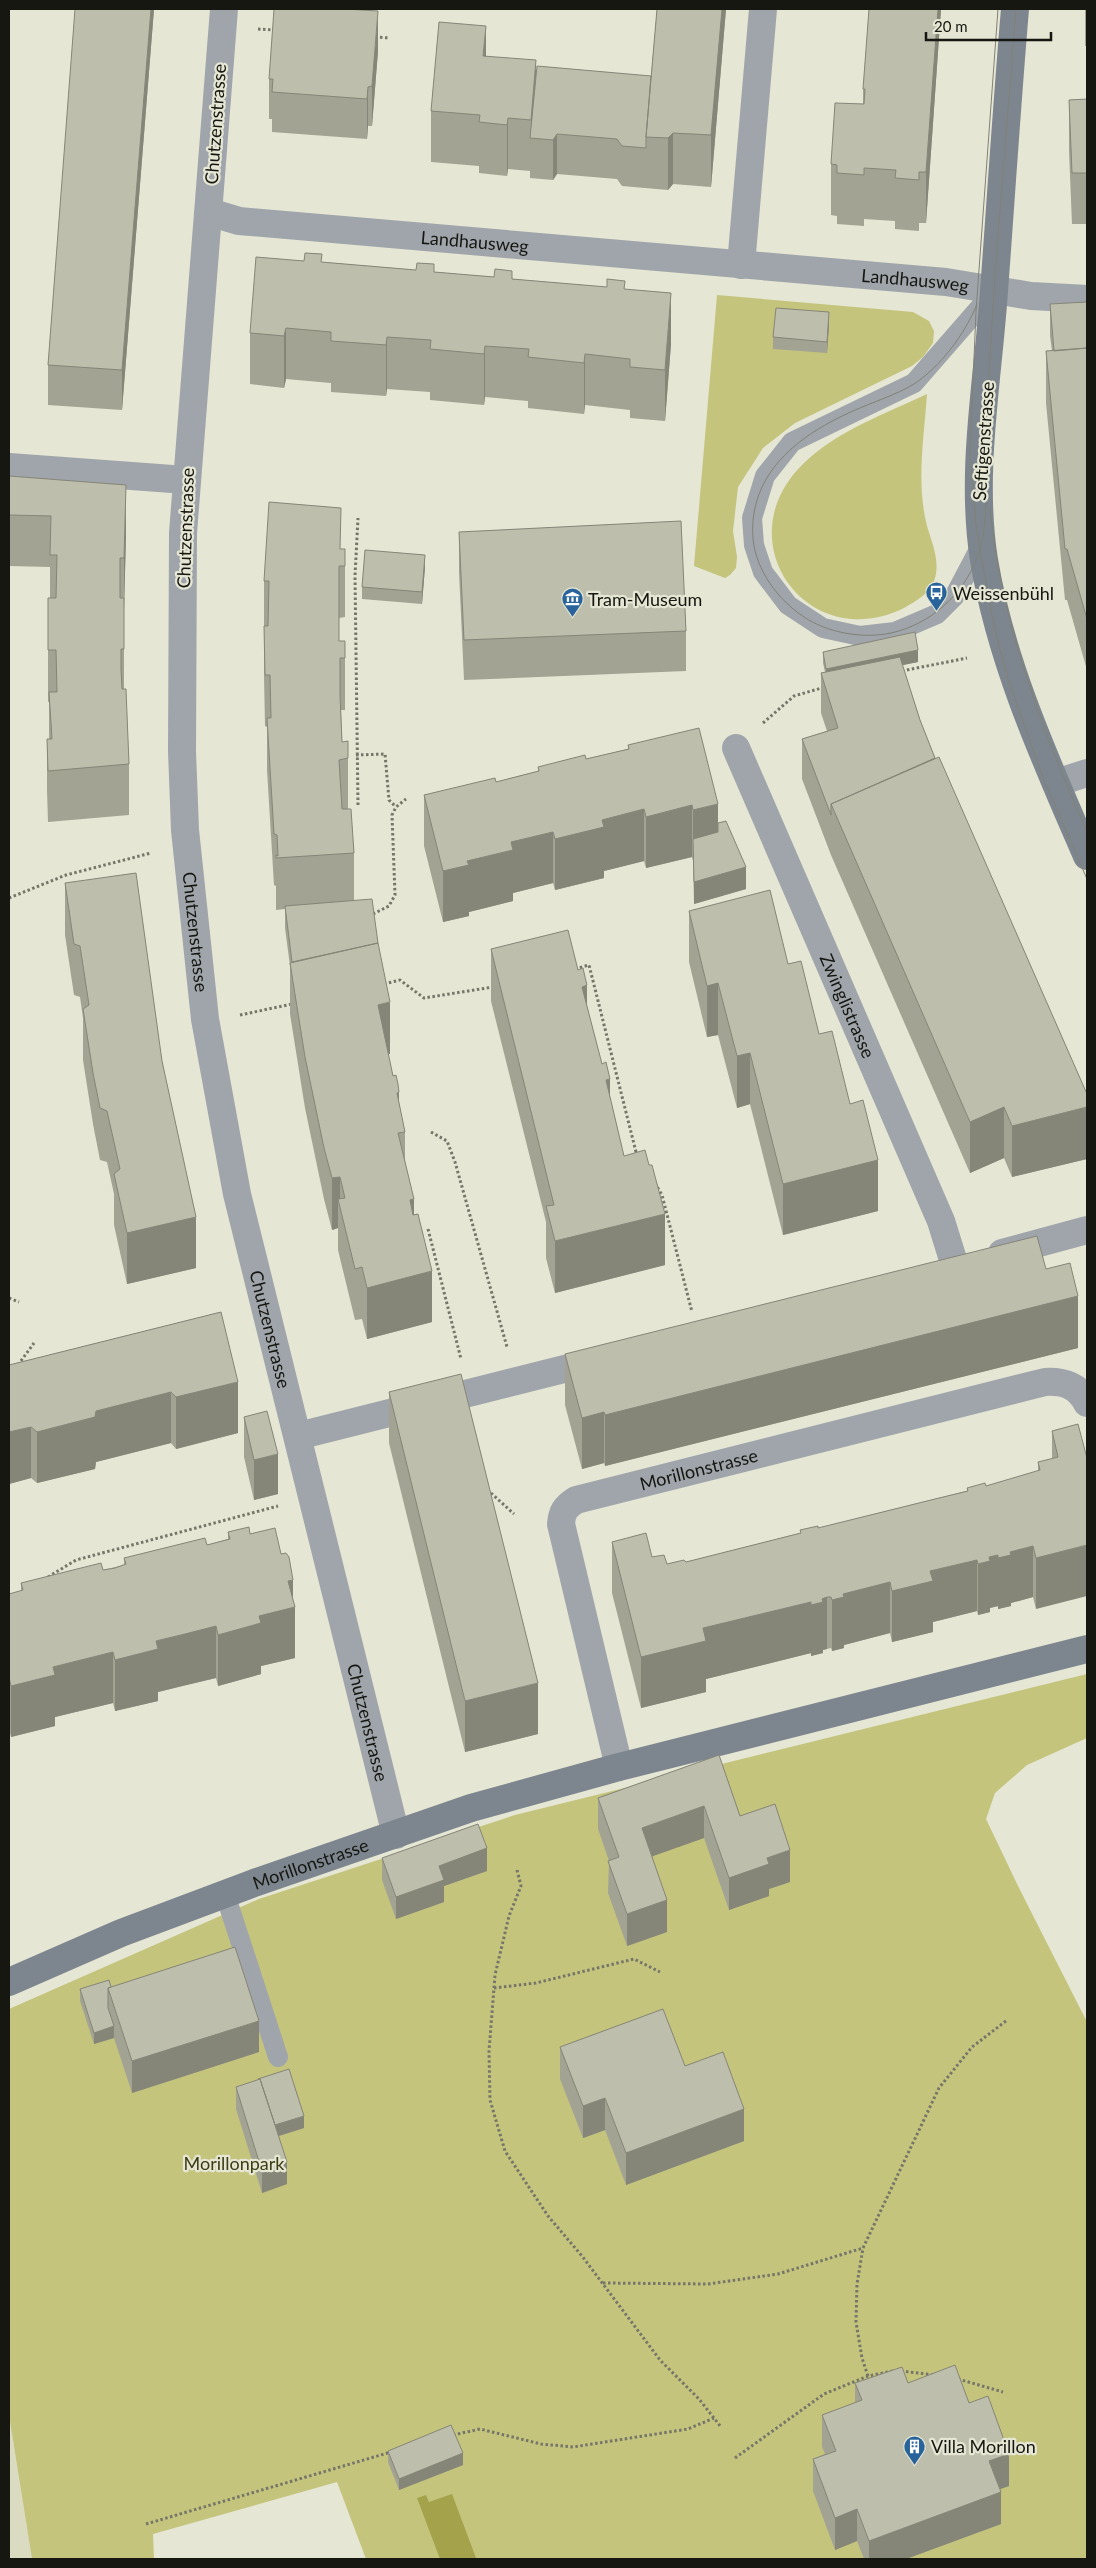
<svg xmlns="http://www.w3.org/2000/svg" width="1096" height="2568" font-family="Lato,sans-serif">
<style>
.built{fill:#dadbc1}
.green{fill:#c4c47d}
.water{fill:#a4a34b}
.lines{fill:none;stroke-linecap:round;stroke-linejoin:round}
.path{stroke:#757669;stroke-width:3;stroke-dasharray:2.5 2.5;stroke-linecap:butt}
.lane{stroke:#9fa5ab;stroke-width:20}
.street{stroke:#9fa5ab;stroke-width:28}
.secondary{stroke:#7d868f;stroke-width:28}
.tram{stroke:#818275;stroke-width:1}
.wall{fill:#a3a394}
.shaded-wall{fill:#858578}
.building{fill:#bebeac;stroke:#858578}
.labels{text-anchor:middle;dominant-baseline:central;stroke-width:4.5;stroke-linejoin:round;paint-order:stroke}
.street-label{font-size:18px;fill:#161710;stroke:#e5e6d3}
.poi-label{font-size:18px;fill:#161710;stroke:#e5e6d3;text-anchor:start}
.park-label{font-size:18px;fill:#3c3c15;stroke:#e5e6d3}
</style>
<rect width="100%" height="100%" fill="#e5e6d3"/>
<path class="built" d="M9,2415L32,2559H9Z"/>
<path class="green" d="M717,295L913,312L929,321L934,331L933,343L923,357L912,366L795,423L763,448L738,487L733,531L737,557L736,568L730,575L725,578L694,566Z
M927,394C924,438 916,483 927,526C932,543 941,563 934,581C929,594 916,601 904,608C807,656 723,539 805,462C839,430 885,414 927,394Z
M1087,1674V1738L1027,1765L995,1793L986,1819L1019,1888L1087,2022V2559H366L337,2482L153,2534L154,2559H32L9,2415V2009L259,1899L515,1815Z"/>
<path class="water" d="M452,2494L476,2558L472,2559H440L417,2498L426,2495L429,2502Z"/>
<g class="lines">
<path class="path" d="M258,29L274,30
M375,37L390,38
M902,671L967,658
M763,723L794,696L825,687
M356,755L385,754L389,800L396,807
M358,805L355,576L358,518
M9,898L66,875L151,853
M373,914L389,906L395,895L392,815L396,807L406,799
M575,969L589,965L637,1156
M384,984L400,980L424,998L493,987
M240,1015L292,1004
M431,1132L447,1141L455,1162L507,1347
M655,1183L662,1195L692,1312
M428,1229L461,1359
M9,1298L19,1302
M18,1365L34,1343
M491,1493L514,1514
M48,1577L76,1560L278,1506
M517,1870L521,1886L509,1916L495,1975L489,2051L490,2100L505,2151L548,2216L582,2256L660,2360L699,2399L721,2427
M494,1988L536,1983L634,1959L660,1972
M603,2283L708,2284L778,2274L863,2248
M901,2371L935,2375
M868,2376L862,2358L856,2322L857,2284L863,2248L939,2088L972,2047L1006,2021
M958,2379L1003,2392
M453,2435L480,2429L541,2444L573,2447L688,2429L714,2418
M735,2458L824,2394L868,2376L893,2371
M146,2524L391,2452"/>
<path class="lane" d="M982,544L954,597L937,614L895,632L860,636L823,628L788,605L763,572L754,545L752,518L765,476L792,442L914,383L995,290
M225,1894L278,2057"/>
<g class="street">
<path id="s1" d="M224,9L183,533L182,751L185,830L205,1019L237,1194L396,1835"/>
<path id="s2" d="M209,212L239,221L946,282L1031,296L1087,299"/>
<path d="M741,265L763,9"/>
<path d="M9,467L186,480"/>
<path id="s3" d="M736,748L941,1221L955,1266"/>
<path d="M1056,783L1087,773"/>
<path d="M1002,1253L1087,1230"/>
<path d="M298,1436L600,1360"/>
<path id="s4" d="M619,1767L561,1524C562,1512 565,1507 576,1500L1045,1382C1063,1381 1078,1385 1087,1403"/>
</g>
<g class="secondary">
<path d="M1015,9C1007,103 1001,197 994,291C988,381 970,471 984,560C1001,663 1046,761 1087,856"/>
<path id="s5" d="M9,1982L121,1933L254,1883L471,1808L619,1767L1087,1649"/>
</g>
<path class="tram" d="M998,9L976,311L970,452L976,526L994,627L1008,679L1043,778L1087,879
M977,304C965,334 941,366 914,384C896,395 873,402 853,411C799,435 748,473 753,539C756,570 778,600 804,617C828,633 863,639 891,633C931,624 963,595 978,556C987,530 986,500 986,473C986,441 987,408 989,376C995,254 1007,131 1016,9
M990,510C1003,628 1040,724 1087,832"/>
</g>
<path class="wall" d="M154,9L122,410L48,405V365Z
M657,9H726L711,187L673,184L668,190L622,186L617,179L557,174L553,180L530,178V171L508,169L507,176L479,173V166L431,162V111L486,56L536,71L651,76Z
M941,9L926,223H919V231L895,229V221L864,219V226L837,224V216L831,215V164L863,104V89Z
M1085,9H1087V46H1085Z
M378,51L372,126H368L367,139L272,132V119H269V79Z
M1087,99V224H1072L1069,151V100Z
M322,262L625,289L671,344L665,421L630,418V410L585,405L584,414L528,408V401L485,397L484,405L430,400V392L387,389L386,396L331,392V383L286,379L284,388L250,384V333Z
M1087,302V670L1067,600H1065L1046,403V351H1052L1050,336V304Z
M829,324L827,353L773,349V337Z
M9,476L126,536L124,609V689L129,764V815L48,822L47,790V739H49V702H48V598H50V567L9,566Z
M459,532L686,631V671L464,680L459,572Z
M341,549H345V617L339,618V641H345V710H341L342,742L348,741V809L354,853V901L390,1054H388L405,1132V1160L432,1322L367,1339L362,1319L355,1320L338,1250V1228L332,1230L324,1199L305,1108L290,1014V966L285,928V909L276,910V886L274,885L267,770V727L265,726L264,677V581Z
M425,567L422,604L362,599V587Z
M823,652L918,662L902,665L920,720L935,758L1087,1094V1159L1012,1177L1004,1158L970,1173L831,855L802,779V739L827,731L821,713V673L825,672L823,663Z
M628,745L718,823L746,889L694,904L693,861L692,857L646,868L644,861L604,871V878L555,890L553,883L513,893V901L469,912V916L443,922L424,846V795L496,782L538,771V767L586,759L628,749Z
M65,883L162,1061L196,1268L127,1284L114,1225V1194L107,1162L100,1160L93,1124L83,1060V1018L80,997L74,995L65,935Z
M689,911L788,964L850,1104L878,1211L783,1235L750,1104L737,1108L718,1035L707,1037L689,962Z
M491,949L587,1006L624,1156L665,1265L555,1293L546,1258V1222L491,1001Z
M1046,1269L1078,1348L605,1466L604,1463L582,1469L565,1405V1354Z
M221,1312L238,1433L176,1449L171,1443L96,1462L95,1469L37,1483L31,1478L9,1484V1365Z
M389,1392L538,1734L465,1752L389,1443Z
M244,1417L278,1494L254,1500L244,1457Z
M1078,1424L1036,1609L1033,1597L1011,1603V1606L998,1609V1606L990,1608V1612L978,1615L977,1611L933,1622V1632L892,1642L890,1633L844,1645V1648L832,1651L831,1648L823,1650V1653L811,1656V1653L706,1679V1692L641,1708L612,1593V1542L652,1557L667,1564L686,1562L986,1486L1038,1471V1462L1052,1459V1431Z
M228,1532L250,1534L293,1601L295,1658L261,1666V1674L218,1686L216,1678L185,1685L158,1692V1701L115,1711L113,1703L55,1717V1726L11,1737L9,1729V1594L21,1591V1583L103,1570L124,1565V1558L207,1545L228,1539Z
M719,1755L740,1816L790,1882L769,1889V1896L729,1910L704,1838L652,1856L667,1932L627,1946L608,1893L609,1861L598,1829V1798Z
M382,1858L487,1871L444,1886V1902L396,1919L382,1880Z
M111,1987L259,2052L132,2093L114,2038L94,2044L80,2001V1989Z
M560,2047L685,2066L744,2141L626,2185L605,2130L583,2138L560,2079Z
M236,2087L304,2128L279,2136L287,2184L262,2193L236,2109Z
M855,2383H908L969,2403L1009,2486L1000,2489L1001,2524L906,2559H864L857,2541L835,2550L813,2491V2459L825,2454L822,2447V2415L855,2403Z
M388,2451L463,2465L399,2490L388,2462Z"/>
<path class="shaded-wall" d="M151,9H154L122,410V370Z
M722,9H726L711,187V135Z
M938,9H941L926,223V172Z
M378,11V51L372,126V86Z
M486,26V78L483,56Z
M536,60V111L531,138V120Z
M368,87V126L367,139V99Z
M508,118V169L507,176V125Z
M673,133V184L668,190V138Z
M557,134V174L553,180V140Z
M671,293V344L665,421V370Z
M829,312V324L827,353V342Z
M286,328V379L284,388V336Z
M387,337V389L386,396V345Z
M485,346V397L484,405V354Z
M585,354V405L584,414V363Z
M126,485V536L124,609V558Z
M425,555V567L422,604V592Z
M918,650V662L826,681V669Z
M718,804V855L693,839V861V810Z
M692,805V857L646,868V817Z
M644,809V861L604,871V878L555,890V839L602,820Z
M553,832V883L513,893V901L469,912V916L443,922V871L511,842Z
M746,867V889L694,904V882Z
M718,983V1035L707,1037V986Z
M587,985V1037L582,987Z
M390,1002V1054L378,1056V1005Z
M750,1053V1104L737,1108V1056Z
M610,1079V1130L606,1080Z
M399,1092V1133L397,1093Z
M1004,1107V1158L970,1173V1122Z
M1087,1107V1159L1012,1177V1126Z
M878,1160V1211L783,1235V1184Z
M340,1177V1207L338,1199V1228L332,1230V1178Z
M414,1199V1250L410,1200Z
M665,1214V1265L555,1293V1241Z
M196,1217V1268L127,1284V1233Z
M432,1271V1322L367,1339V1288Z
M1078,1296V1348L605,1466V1415Z
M238,1382V1433L176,1449V1397Z
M171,1392V1443L96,1462L95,1469L37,1483V1432L96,1411Z
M604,1412V1463L582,1469V1418Z
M31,1427V1478L9,1484V1432Z
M278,1454V1494L254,1500V1460Z
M1087,1545V1596L1036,1609V1558Z
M1033,1546V1597L1011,1603V1606L998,1609V1558L1010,1552Z
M998,1555V1606L990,1608V1612L978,1615V1564L989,1557Z
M977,1560V1611L933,1622V1632L892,1642V1591L930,1571Z
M293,1580V1607H295V1658L261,1666V1674L218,1686V1635L259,1616L288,1581Z
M890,1582V1633L844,1645V1648L832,1651V1600L843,1594Z
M827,1597V1649L823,1650V1653L811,1656V1605L822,1599Z
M811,1602V1653L706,1679V1692L641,1708V1657L703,1628Z
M216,1626V1678L158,1692V1701L115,1711V1660L156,1641Z
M113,1652V1703L55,1717V1726L11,1737V1686L53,1667Z
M538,1683V1734L465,1752V1701Z
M704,1806V1838L642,1860V1828Z
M487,1848V1871L444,1886V1902L396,1919V1897L439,1866Z
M790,1850V1882L769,1889V1896L729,1910V1878L767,1858Z
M667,1900V1932L627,1946V1914Z
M259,2021V2052L132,2093V2061Z
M114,2026V2038L94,2044V2033Z
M605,2098V2130L583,2138V2106Z
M744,2109V2141L626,2185V2153Z
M304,2116V2128L272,2138V2126Z
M287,2162V2184L262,2193V2171Z
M463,2453V2465L399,2490V2479Z
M1009,2454V2486L989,2493V2461Z
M1001,2492V2524L906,2559H869V2541Z
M857,2509V2541L835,2550V2518Z"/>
<path class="building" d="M75,9H151L122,370L48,365Z
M274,9H345L378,11L372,86L368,87L367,99L272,92L273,79H269Z
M657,9H722L711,135L673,133L668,138L646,137Z
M869,9H938L926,172H919V180L895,178L896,170L864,168V175L837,173V165L831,164L835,103L864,104L865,89H863Z
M439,22L486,26L483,56L536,60L531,120L508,118L507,125L479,122L480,115L431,111Z
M537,66L651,76L646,137V148L622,146L617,139L557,134L553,140L530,138Z
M1087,99V173H1072L1069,100Z
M305,253L322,254L321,262L416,270L417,263L434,264V272L494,277L495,269L504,270L512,271V279L607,287V279L625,281L624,289L671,293L665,370L630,367V359L585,354L584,363L528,357L529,349L485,346L484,354L430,349L431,340L387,337L386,345L331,341V332L286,328L284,336L250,333L256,257L304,261Z
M1087,302V348L1054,351L1050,304Z
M776,308L829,312L827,342L773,337Z
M1087,348V619L1067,549H1065L1046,351Z
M9,476L126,485L124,558H120V598H124V649H121V669L122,689H126L129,764L48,771L47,739H52L49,692H57L56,650H48V598H56L57,555H50L51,516L9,515Z
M269,502L341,508L340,549H345V566H339V641H345V658H340V695L342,742L348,741V758L339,760L342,809H351L354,853L276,858V855L278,856L277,835L274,834L267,718H271L270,675H265L264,626H268L269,581H264Z
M681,521L686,631L464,640L459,532Z
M365,550L425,555L422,592L362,587Z
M915,632L918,650L826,669L823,652Z
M900,657L920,720L935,758L831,804V815L802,739L838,728L821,673Z
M699,728L718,804L693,810L692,805L646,817L644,809L602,820L604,827L555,839L553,832L511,842L513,850L467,861L469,865L443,871L424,795L495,778L496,782L539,771L538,767L585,755L586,759L629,749L628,745Z
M939,757L1087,1094V1107L1012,1126L1004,1107L970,1122L831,804Z
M726,821L746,867L694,882L693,839L718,832V823Z
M136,873L162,1061L196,1217L127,1233L114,1174L120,1169L107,1111L100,1108L93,1073L83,1009L89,1005L80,946L74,944L65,883Z
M770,890L788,964L801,961L819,1034L832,1031L850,1104L863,1100L878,1160L783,1184L750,1053L737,1056L718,983L707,986L689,911Z
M372,899L378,943L292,962L285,906Z
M568,930L578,970L583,968L585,977L587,985L582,987L602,1064L606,1062L610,1079L606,1080L624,1156L645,1150L649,1165H652L665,1214L555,1241L546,1206L554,1205L491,949Z
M378,943L390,1002L378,1005L393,1076L396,1075L398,1084L399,1092L397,1093L405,1132L398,1133L414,1199L410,1200L413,1215L418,1214L432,1271L367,1288L362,1267L355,1269L338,1199L345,1198L340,1177L332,1178L324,1148L305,1057L290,963Z
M1037,1236L1046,1269L1070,1263L1078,1296L605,1415L604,1412L582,1418L565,1354Z
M221,1312L238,1382L176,1397L171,1392L96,1411L95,1417L37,1432L31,1427L9,1432V1365Z
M461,1374L538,1683L465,1701L389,1392Z
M267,1411L278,1454L254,1460L244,1417Z
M1078,1424L1087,1458V1545L1036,1558L1033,1546L1010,1552L1011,1555L998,1558V1555L989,1557L990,1561L978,1564L977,1560L930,1571L933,1581L892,1591L890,1582L843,1594L844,1597L832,1600L831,1597H827L822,1599L823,1602L811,1605V1602L703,1628L706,1641L641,1657L612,1542L646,1533L652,1557L664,1555L667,1564L684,1560L686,1562L801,1533L800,1530L818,1526V1528L935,1499L968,1491L967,1488L985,1483L986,1486L1040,1470L1038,1462L1058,1457L1052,1431Z
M249,1527L250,1534L275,1528L281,1554L286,1553L289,1557L293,1580L288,1581L295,1607L259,1616L261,1623L218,1635L216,1626L185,1634L156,1641L158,1649L115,1660L113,1652L53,1667L55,1675L11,1686L9,1678V1594L23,1590L21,1583L101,1563L103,1570L115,1568L126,1564L124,1558L205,1538L207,1545L230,1539L228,1532Z
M719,1755L740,1816L775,1804L790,1850L767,1858L769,1864L729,1878L704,1806L642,1828L667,1900L627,1914L608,1861L619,1857L598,1798Z
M478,1824L487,1848L439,1866L444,1880L396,1897L382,1858Z
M235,1947L259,2021L132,2061L108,1988Z
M109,1980L111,1987L108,1988V2008L114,2026L94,2033L80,1989Z
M663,2009L685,2066L723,2052L744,2109L626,2153L605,2098L583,2106L560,2047Z
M289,2069L304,2116L275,2125L260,2079H258Z
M260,2079L287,2162L262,2171L236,2087Z
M955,2365L969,2403L988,2396L1009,2454L989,2461L1001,2492L869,2541L857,2509L835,2518L813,2459L836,2451L822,2415L862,2400L855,2383L902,2367L908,2383Z
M451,2425L463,2453L399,2479L388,2451Z"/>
<defs>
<symbol id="bus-pin" viewBox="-11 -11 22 30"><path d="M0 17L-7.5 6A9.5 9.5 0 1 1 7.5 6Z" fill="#28649b" stroke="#e5e6d3"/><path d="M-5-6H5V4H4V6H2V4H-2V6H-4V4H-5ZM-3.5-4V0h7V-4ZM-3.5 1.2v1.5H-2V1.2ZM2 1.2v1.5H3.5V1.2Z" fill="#fff"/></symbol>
<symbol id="museum-pin" viewBox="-11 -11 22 30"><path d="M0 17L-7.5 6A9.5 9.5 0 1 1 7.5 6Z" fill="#28649b" stroke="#e5e6d3"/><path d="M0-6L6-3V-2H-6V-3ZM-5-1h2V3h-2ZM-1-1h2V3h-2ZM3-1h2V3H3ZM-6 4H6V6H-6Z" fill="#fff"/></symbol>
<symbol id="building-pin" viewBox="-11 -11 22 30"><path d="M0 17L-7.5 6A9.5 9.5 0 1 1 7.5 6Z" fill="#28649b" stroke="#e5e6d3"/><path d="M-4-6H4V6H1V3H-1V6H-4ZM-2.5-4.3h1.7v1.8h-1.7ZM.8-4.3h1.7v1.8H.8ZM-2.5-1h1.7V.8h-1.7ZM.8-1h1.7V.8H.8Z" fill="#fff"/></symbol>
</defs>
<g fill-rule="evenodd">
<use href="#bus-pin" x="924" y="580" width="25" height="34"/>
<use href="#museum-pin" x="560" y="586" width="25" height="34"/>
<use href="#building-pin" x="902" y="2434" width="25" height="34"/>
</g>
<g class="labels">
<g class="street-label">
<text transform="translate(215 124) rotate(-86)">Chutzenstrasse</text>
<text stroke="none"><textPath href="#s2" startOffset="268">Landhausweg</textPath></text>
<text stroke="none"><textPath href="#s2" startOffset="710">Landhausweg</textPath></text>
<text transform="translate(983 441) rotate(-86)">Seftigenstrasse</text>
<text transform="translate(185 528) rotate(-88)">Chutzenstrasse</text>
<text stroke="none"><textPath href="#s1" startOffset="925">Chutzenstrasse</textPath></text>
<text stroke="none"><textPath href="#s3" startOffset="281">Zwinglistrasse</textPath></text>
<text stroke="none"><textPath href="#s1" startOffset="1330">Chutzenstrasse</textPath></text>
<text stroke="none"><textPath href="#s4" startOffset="406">Morillonstrasse</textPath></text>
<text stroke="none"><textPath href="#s1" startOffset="1735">Chutzenstrasse</textPath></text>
<text stroke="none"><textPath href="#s5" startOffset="324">Morillonstrasse</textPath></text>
</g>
<g class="poi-label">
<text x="953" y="593">Weissenbühl</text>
<text x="588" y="599">Tram-Museum</text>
<text x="931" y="2446">Villa Morillon</text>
</g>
<g class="park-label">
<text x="234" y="2163">Morillonpark</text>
</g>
</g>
<rect width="1096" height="2568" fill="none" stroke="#161710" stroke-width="20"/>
<path d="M926 32v8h125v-8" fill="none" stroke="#161710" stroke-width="2.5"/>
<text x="934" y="32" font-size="15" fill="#161710" stroke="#e5e6d3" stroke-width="4" paint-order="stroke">20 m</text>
</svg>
